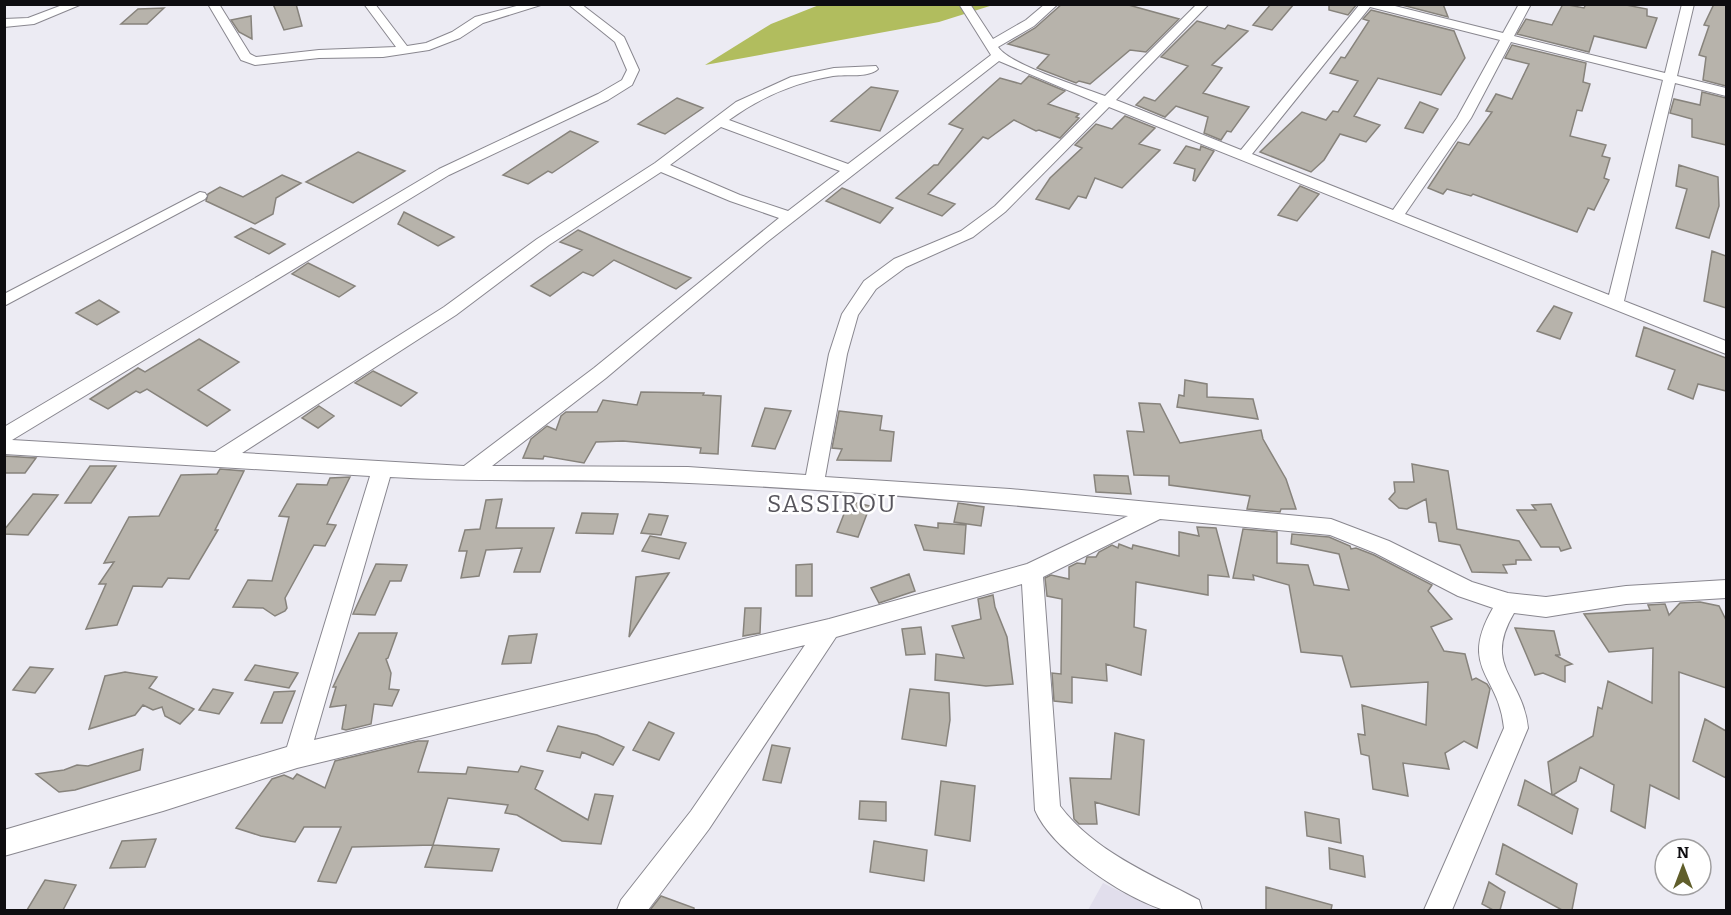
<svg xmlns="http://www.w3.org/2000/svg" width="1731" height="915" font-family="Bitter,serif">
<style>
.built{fill:#e1deec}
.forest{fill:#b1bd5e}
.building{fill:#b7b3ab;stroke:#87837c;stroke-width:1.5}
.lines{fill:none;stroke-linecap:round;stroke-linejoin:round}
.street-casing{stroke:#89878f;stroke-width:2}
.street{fill:#fff;fill-rule:evenodd}
.labels{text-anchor:middle;dominant-baseline:central;stroke-width:5;stroke-linejoin:round;paint-order:stroke}
.quarter-label{font-size:24px;letter-spacing:1.5px;fill:#57555c;stroke:#fff}
</style>
<rect width="100%" height="100%" fill="#ecebf3"/>
<path class="built" d="M1103,883L1158,910H1088Z"/>
<path class="forest" d="M819,5H993L939,22L705,65L771,24Z"/>
<path class="building" d="M273,4H296L302,26L284,30Z
M1062,4H1125L1179,19L1146,52L1130,50L1090,84L1079,81L1076,83L1037,68L1049,55L1008,44L1035,28Z
M1271,4H1294L1272,30L1253,25Z
M1329,4H1357L1348,15L1329,10Z
M1398,4H1443L1448,17Z
M1563,4L1584,8L1586,4H1621L1647,9V16L1657,18L1646,48L1594,36L1589,52L1517,34L1526,19L1552,25Z
M1714,4H1726V86L1703,80L1706,57L1699,55L1709,26L1704,25Z
M164,8L147,24H121L138,9Z
M1371,10L1454,31L1465,58L1441,95L1378,78L1354,116L1380,125L1366,142L1340,134L1324,160L1311,172L1260,152L1302,112L1326,120L1333,111L1338,112L1358,81L1330,73L1341,57L1345,58L1369,21L1363,19Z
M251,16L252,39L239,32L231,20Z
M1197,21L1225,29L1228,25L1248,31L1212,65L1222,68L1203,93L1249,107L1231,132L1227,131L1221,140L1204,133L1208,117L1176,106L1165,117L1136,105L1144,97L1155,101L1188,66L1161,57Z
M1512,45L1586,63L1583,82L1590,84L1582,111L1577,110L1570,136L1606,145L1602,156L1610,158L1604,178L1609,180L1594,210L1588,208L1577,232L1473,194L1471,196L1447,189L1443,194L1428,188L1458,142L1469,145L1492,112L1486,111L1496,94L1512,99L1529,64L1505,58Z
M1029,76L1065,91L1048,104L1079,114L1076,117L1079,118L1060,138L1039,130L1036,131L1014,120L988,139L983,137L928,194L955,204L942,216L896,198L934,165H938L963,129L949,124L1000,78L1021,84Z
M871,87L898,91L880,131L831,121Z
M1702,92L1726,98V145L1692,137V119L1670,113L1674,99L1700,105Z
M677,98L703,108L665,134L638,124Z
M1420,102L1438,109L1423,133L1405,128Z
M1125,116L1155,128L1139,144L1160,150L1122,188L1095,178L1086,198L1078,196L1069,209L1036,199L1050,178L1082,148L1075,145L1096,124L1112,129Z
M570,131L598,142L552,173L548,171L528,184L503,175Z
M1186,146L1200,150L1201,146L1214,151L1195,181L1193,180L1195,169L1174,163Z
M358,152L405,171L353,203L306,182Z
M1679,165L1718,177L1719,206L1709,238L1676,228L1687,189L1676,186Z
M282,175L301,183L276,198L273,214L255,224L206,201L208,194L220,187L243,197Z
M1300,186L1319,194L1297,221L1278,215Z
M842,188L893,208L880,223L826,201Z
M404,212L454,237L438,246L398,224Z
M251,228L285,244L269,254L235,237Z
M578,230L626,251L691,278L676,289L614,260L593,276L583,272L550,296L531,286L582,250L560,242Z
M1712,251L1726,256V308L1704,301Z
M308,263L355,286L339,297L292,274Z
M99,300L119,312L97,325L76,313Z
M1554,306L1572,313L1560,339L1537,331Z
M1644,327L1726,358V391L1698,384L1693,399L1668,389L1675,370L1636,356Z
M199,339L239,362L198,390L230,410L207,426L147,389L140,393L136,391L108,409L90,399L138,368L145,372Z
M373,371L417,393L401,406L355,383Z
M1185,380L1207,384V397L1253,399L1258,419L1177,407L1179,395L1184,396Z
M641,392L704,393L703,395L721,396L718,454L700,453L701,448L623,441L596,442L584,463L544,456L543,459L523,458L531,439L547,426L556,430L561,416L566,412H597L603,400L637,405Z
M1139,403L1160,404L1180,443L1261,430L1263,439L1286,479L1296,509H1281L1280,512L1247,509L1250,496L1169,485V476L1134,475L1127,431L1144,432Z
M319,406L334,416L318,428L302,418Z
M765,408L791,411L775,449L752,446Z
M839,411L882,416L880,430L894,432L891,461L837,460L842,449L832,448Z
M4,456L36,458L25,473H4Z
M1412,464L1448,471L1457,529L1519,541L1531,560H1516V564L1503,565L1507,573L1472,572L1460,545L1439,541L1436,523L1429,522L1426,499L1407,509L1399,508L1389,499L1395,492L1394,482H1414Z
M90,466H116L91,503H65Z
M220,469L244,471L215,530H218L189,579L168,578L162,587L133,586L117,625L86,629L106,584H99L114,562L104,563L129,517L159,516L181,475L217,474Z
M1094,475L1128,476L1131,494L1096,492Z
M350,477L327,524L336,525L325,546L314,545L285,598L287,608L285,611L275,616L263,608L233,607L248,580L272,581L289,517L279,516L297,484L327,485L330,478Z
M33,494L58,495L28,535L4,534V530Z
M502,499L496,528H554L540,572H514L522,548L486,550L479,576L461,578L467,551H459L465,530L480,529L486,500Z
M849,501L870,506L858,537L837,532Z
M958,503L984,507L981,526L954,522Z
M1551,504L1571,548L1561,551L1559,547H1541L1517,510H1536L1532,505Z
M582,513L618,514L613,534L576,533Z
M649,514L668,516L661,535L641,533Z
M938,523L966,525L964,554L924,550L915,525L938,528Z
M1197,527L1216,528L1229,577L1208,575V595L1136,582L1134,627L1146,630L1141,675L1106,664L1107,681L1072,677V703L1054,701L1052,673L1061,674L1062,599L1047,596L1045,578L1051,575L1069,579V567L1077,563L1085,564L1087,557H1096L1099,552L1112,545L1118,548L1119,544L1132,549L1133,545L1179,556V532L1199,536Z
M1243,529L1277,532V563L1308,565L1314,585L1349,590L1339,554L1291,544L1292,534L1329,537L1350,546L1351,549L1356,548L1374,555L1432,585L1428,591L1452,619L1431,627L1444,651L1465,654L1472,680L1476,678L1487,684L1490,689L1477,748L1464,741L1445,753L1449,769L1403,763L1408,796L1373,789L1369,756L1361,754L1358,734L1365,735L1362,705L1426,725L1428,682L1351,687L1342,656L1301,652L1289,585L1253,575L1254,580L1233,578Z
M650,536L686,543L679,559L642,551Z
M376,564L407,565L401,581H390L375,615L353,614Z
M812,564V596H796V565Z
M669,573L629,637L636,577Z
M909,574L915,591L879,603L871,588Z
M993,595L995,607L1007,637L1013,684L986,686L935,680L936,654L964,658L952,626L981,619L978,599Z
M1700,602L1719,606L1726,620V688L1679,672V799L1650,785L1645,828L1611,811L1614,785L1580,767L1576,781L1553,795L1578,809L1572,834L1518,805L1525,780L1552,795L1548,762L1593,736L1598,707L1602,709L1608,681L1652,703L1653,648L1609,652L1584,614L1650,610L1648,605L1665,604L1669,615L1680,603Z
M745,608H761L760,633L743,636Z
M921,627L925,654L906,655L902,629Z
M1515,628L1554,631L1560,655H1555L1572,664L1565,666V682L1543,673L1535,675Z
M359,633H397L388,658L386,659L391,673L389,689L399,690L392,706L374,704L371,724L346,730L342,729L346,705L330,707L336,687H333Z
M537,634L531,663L502,664L509,636Z
M255,665L298,673L289,688L245,680Z
M30,667L53,669L35,693L13,690Z
M125,672L157,677L149,688L194,709L180,724L165,716L162,707L153,710L143,705L135,715L89,729L105,676Z
M213,689L233,693L219,714L199,710Z
M910,689L949,693L950,720L946,746L902,739Z
M295,691L282,723H261L274,692Z
M1705,719L1726,731V778L1693,761Z
M649,722L674,733L659,760L633,750Z
M558,726L597,735L624,747L613,765L582,752L580,758L547,751Z
M1115,733L1144,740L1139,815L1095,802L1097,824H1079L1074,819L1070,778L1111,779Z
M418,741H428L418,772L466,774L468,767L518,772L521,766L543,771L535,789L588,820L595,794L613,796L601,844L562,841L517,815L505,813L508,805L448,798L433,845L352,847L336,883L318,881L341,827H304L295,842L261,836L236,828L272,779L284,775L293,779L297,774L325,788L335,761Z
M772,745L790,748L781,783L763,780Z
M143,749L140,770L75,790L59,792L36,774L64,770L77,765L88,766Z
M941,781L975,786L970,841L935,835Z
M860,801L886,802V821L859,819Z
M1305,812L1339,819L1341,843L1307,836Z
M156,839L145,867L110,868L122,841Z
M874,841L927,850L924,881L870,872Z
M1503,844L1577,884L1572,910H1562L1496,874Z
M433,845L499,849L492,871L425,867Z
M1329,848L1363,856L1365,877L1330,869Z
M45,880L76,885L63,910H27Z
M1489,882L1505,892L1500,910H1493L1482,904Z
M1266,887L1332,905L1331,910H1266Z
M661,896L694,908V910H650Z"/>
<g class="lines">
<defs>
<path id="street" d="M65,4H82L34,24L4,27V19L28,18Z
M208,4H219L250,54L256,57L319,50L396,47L364,4H375L407,46L426,43L452,32L475,17L524,4H544L483,23L460,38L429,50L383,57L319,58L255,65L241,60Z
M568,4H581L624,37L639,70L632,85L608,100L449,175L12,440L215,452L444,307L537,239L655,163L736,102L791,77L834,68L876,66L878,69C869,78 846,74 833,76C796,82 759,98 729,120L848,164L991,55L959,4H970L993,39L1026,20L1045,4H1058L1034,26L998,47C1010,65 1082,87 1105,96L1197,4H1209L1116,100L1241,150L1360,4H1387L1503,33L1519,4H1531L1514,36L1665,73L1682,4H1694L1677,76L1726,88V96L1675,83L1624,301L1726,341V354L1109,107L1005,212L973,237L906,267L876,289L858,315L847,354L825,477L1010,489L1331,519L1389,541L1472,582L1508,593L1546,597L1626,586L1726,580V598L1626,604L1546,617L1514,613C1482,667 1523,678 1528,728L1452,910H1424L1504,728C1499,674 1458,669 1493,608L1458,596L1375,553L1330,535L1160,519L1043,577L1060,806C1094,851 1150,874 1199,900L1202,910C1190,910 1172,914 1161,909C1121,895 1052,850 1035,810L1022,584L836,637L709,829L648,910H617L621,900L691,811L805,645L297,768L163,811L4,856V830L287,747L370,476L4,454V427L439,169L598,94L622,80L627,70L615,42ZM1370,7L1500,40L1457,118L1393,210L1252,154ZM1511,42L1663,80L1609,295L1405,214L1471,118ZM999,61L1098,103L995,206L961,231L894,259L864,281L842,314L829,354L806,475L688,467L492,466L606,378L767,242ZM721,127L840,171L788,211L740,195L670,165ZM661,172L730,201L779,218L594,368L464,466L242,453L456,315L549,245ZM390,477C489,483 589,478 689,483C835,489 982,502 1128,516L1027,564L829,619L314,740Z
M200,192L205,193L207,196L205,199L4,306V294Z"/>
</defs>
<use href="#street" class="street-casing"/>
<use href="#street" class="street"/>
</g>
<g class="labels">
<g class="quarter-label">
<text x="832" y="504">SASSIROU</text>
</g>
</g>
<rect width="1731" height="915" fill="none" stroke="#0e0d10" stroke-width="12"/>
<g transform="translate(1683 867)"><circle r="28" fill="#ffffff" stroke="#9f9e9f" stroke-width="1.5"/>
<path d="M0-4.5L10 22L0 15L-10 22Z" fill="#605e2b"/>
<text y="-9" font-size="16" font-weight="bold" text-anchor="middle" fill="#0e0d10">N</text>
</g>
</svg>
